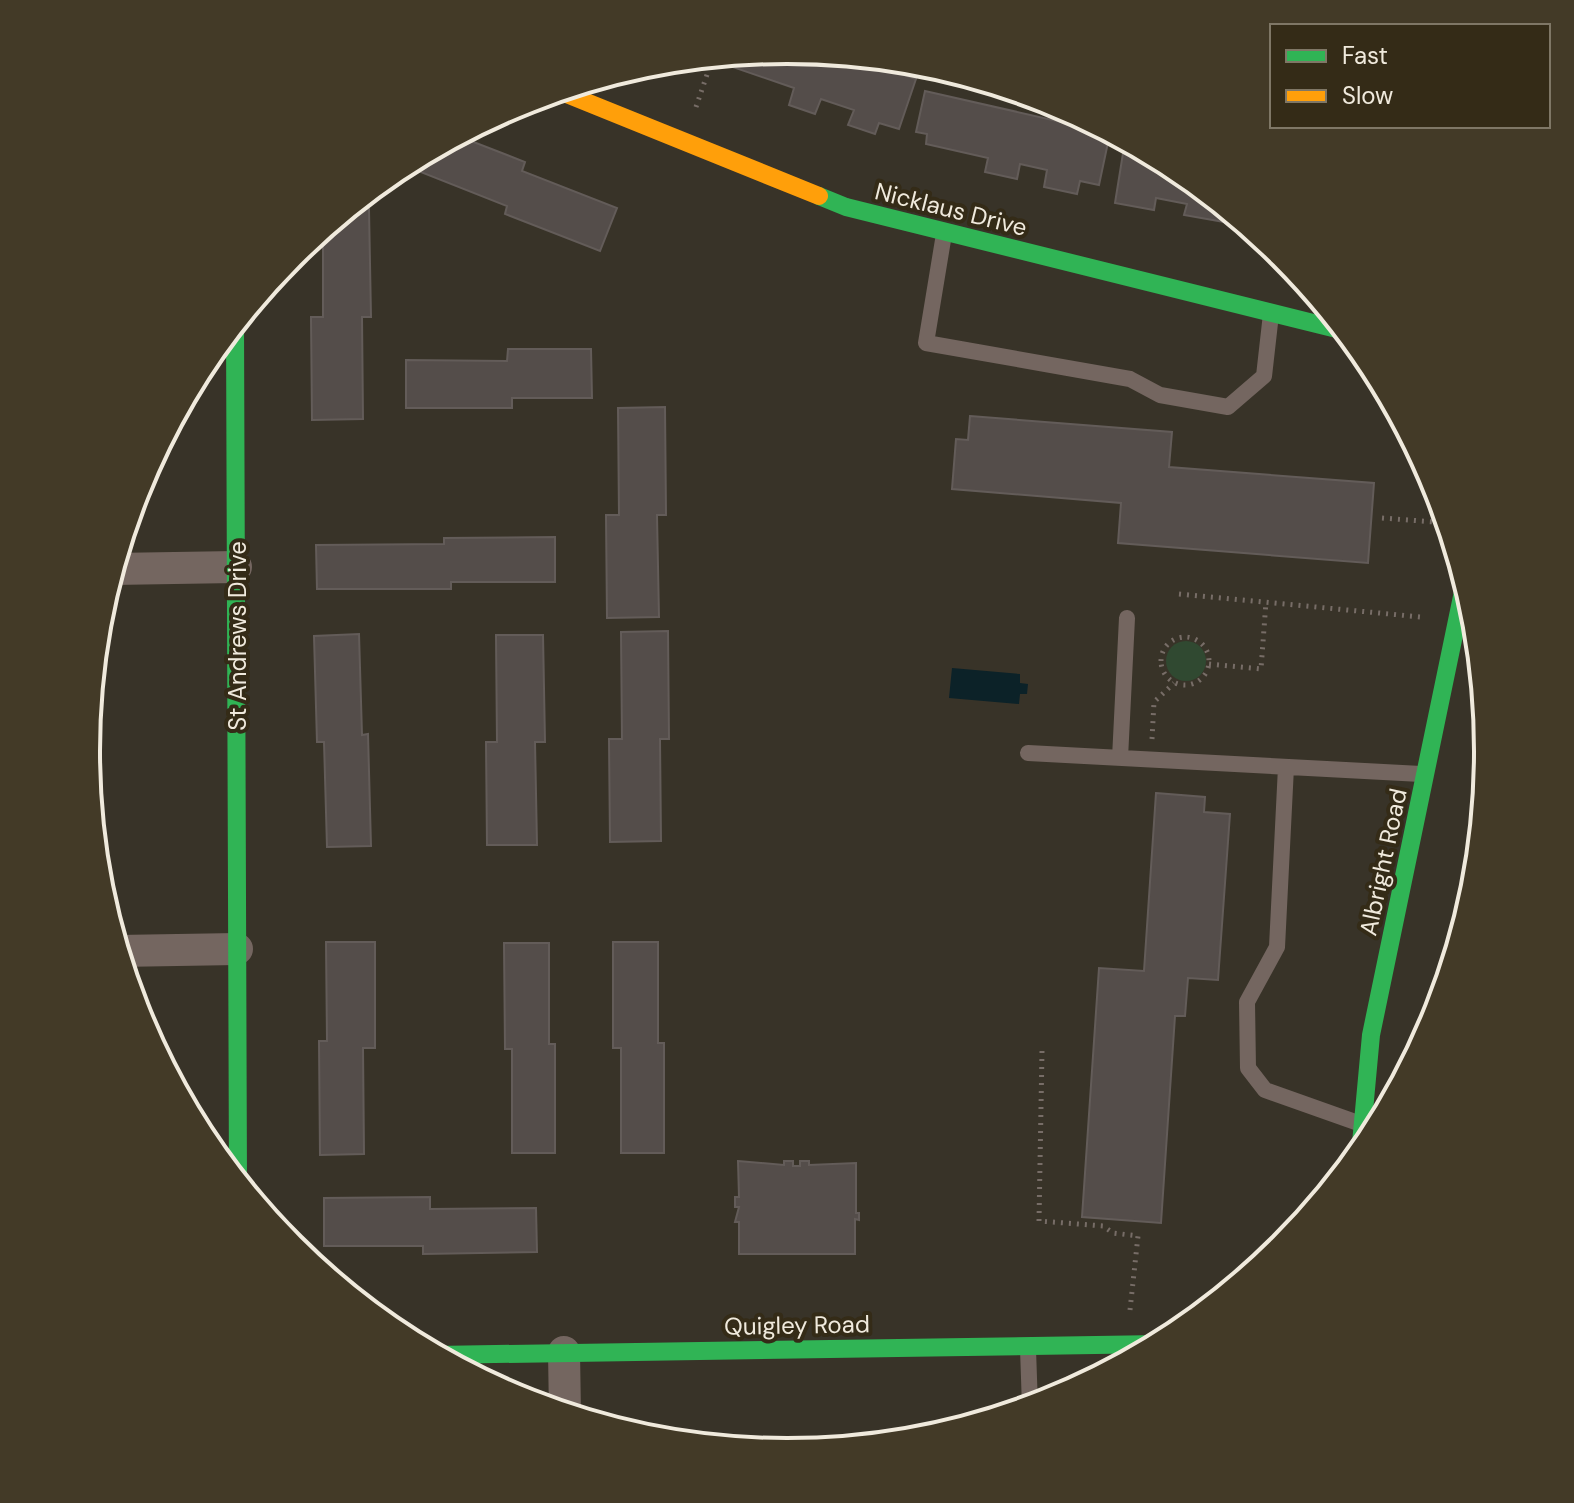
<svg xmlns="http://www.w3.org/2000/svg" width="1574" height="1503" font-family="'DM Sans',sans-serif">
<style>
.green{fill:#304931}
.water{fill:#0c2228}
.building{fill:#544d4a;stroke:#635c59;stroke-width:2}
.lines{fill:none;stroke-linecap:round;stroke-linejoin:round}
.path{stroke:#776d67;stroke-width:5;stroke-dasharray:2 6;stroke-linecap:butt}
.lane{stroke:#746660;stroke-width:16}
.street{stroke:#746660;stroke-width:32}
.fast{stroke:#30b455;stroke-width:18}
.slow{stroke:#ff9f0a;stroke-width:18}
.labels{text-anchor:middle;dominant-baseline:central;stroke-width:8;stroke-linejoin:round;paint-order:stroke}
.street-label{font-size:24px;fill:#f0eadd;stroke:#342b17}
.rim{fill:none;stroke:#f0eadd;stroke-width:4}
</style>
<rect width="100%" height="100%" fill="#383328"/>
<path class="green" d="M1166 661a20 20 0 1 1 40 0a20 20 0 1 1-40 0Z"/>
<path class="water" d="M952,668L1020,674V683L1028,684L1027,694H1020L1019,704L949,698Z"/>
<path class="building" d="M787,50L848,56L916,79L899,129L879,123L875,134L848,125L854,110L821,99L815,114L789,105L794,88L718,62L720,57Z
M925,91L1110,133L1099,185L1080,181L1077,194L1044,187L1047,170L1020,164L1017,179L985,172L988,158L926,144L927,134L916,132Z
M458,136L525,162L522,171L617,208L600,251L505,214L507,206L408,167L410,161Z
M1124,147L1144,151L1177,168L1247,226L1184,215L1187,204L1156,198L1154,210L1115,203Z
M347,209H369L371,317H362L363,419L312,420L311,317H323V230Z
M508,349H591L592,398H512V408H406V360L507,361Z
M665,407L666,515H657L659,617L607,618L606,515H619L618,408Z
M970,416L1172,432L1169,467L1374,483L1368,563L1118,543L1121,503L952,489L956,439L968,440Z
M555,537V582H451V589H317L316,545L444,544V538Z
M668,631L669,739H660L661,841L610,842L609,739H622L621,632Z
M359,634L362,735L368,734L371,846L327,847L324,742H317L314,636Z
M496,635H543L545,742H535L537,845H487L486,742H497Z
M1156,793L1205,797L1204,812L1230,814L1218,980L1188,978L1185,1016H1175L1161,1223L1082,1217L1099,968L1144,971Z
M1473,833L1480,834L1475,889L1457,949L1448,947Z
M326,942H375V1048H363L364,1154L320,1155L319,1041H327Z
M613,942H658V1043H664V1153H621V1048H613Z
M504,943H549V1044H555V1153H512V1049H505Z
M1446,960L1453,961L1434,1022Z
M738,1161L784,1165V1161H793V1166H800V1161H809V1165L856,1163V1213H859V1220L855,1219V1254H739V1222H735L739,1207H735V1197H739Z
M430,1197V1209L536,1208L537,1252L423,1254V1246H324V1198Z"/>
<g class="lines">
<path class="path" d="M696,107L713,57
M1382,518L1447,523
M1179,594L1421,617
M1161 661a24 24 0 1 1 48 0a24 24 0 1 1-48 0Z
M1209,664L1261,669L1266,602
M1152,739L1154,702L1174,683
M1042,1051L1039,1221L1103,1226L1113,1233L1138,1236L1130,1310"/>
<path class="lane" d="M944,234L926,343L1130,379L1160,395L1228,407L1264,376L1271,314
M1028,753L1421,774
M1120,758L1127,618
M1286,767L1277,947L1247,1002L1248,1068L1265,1090L1361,1124
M1028,1349L1030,1407"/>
<path class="street" d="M113,569L236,567
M118,951L237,949
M564,1352L565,1414"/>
<path class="fast" d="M819,196L846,207L1345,331
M235,323L238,1183
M1360,1154L1371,1035L1465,582
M435,1355L1159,1344"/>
<path class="slow" d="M559,91L819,196"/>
</g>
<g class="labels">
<g class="street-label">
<text transform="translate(951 209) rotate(14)">Nicklaus Drive</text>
<text transform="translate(237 636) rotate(-90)">St Andrews Drive</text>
<text transform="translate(1383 862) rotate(-78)">Albright Road</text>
<text transform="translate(797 1325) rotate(-1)">Quigley Road</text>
</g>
</g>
<path d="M0 0H1574V1503H0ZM100 751a687 687 0 1 1 1374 0a687 687 0 1 1-1374 0Z" fill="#433a27" fill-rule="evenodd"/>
<path class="rim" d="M100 751a687 687 0 1 1 1374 0a687 687 0 1 1-1374 0Z"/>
<rect x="1270" y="24" width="280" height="104" fill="#342b17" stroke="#7f7766" stroke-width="2"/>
<rect x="1286" y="50" width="40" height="12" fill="#30b455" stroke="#7f7766" stroke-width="2"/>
<text x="1342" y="64" font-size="24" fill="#f0eadd">Fast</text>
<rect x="1286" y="90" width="40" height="12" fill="#ff9f0a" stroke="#7f7766" stroke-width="2"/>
<text x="1342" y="104" font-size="24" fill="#f0eadd">Slow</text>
</svg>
